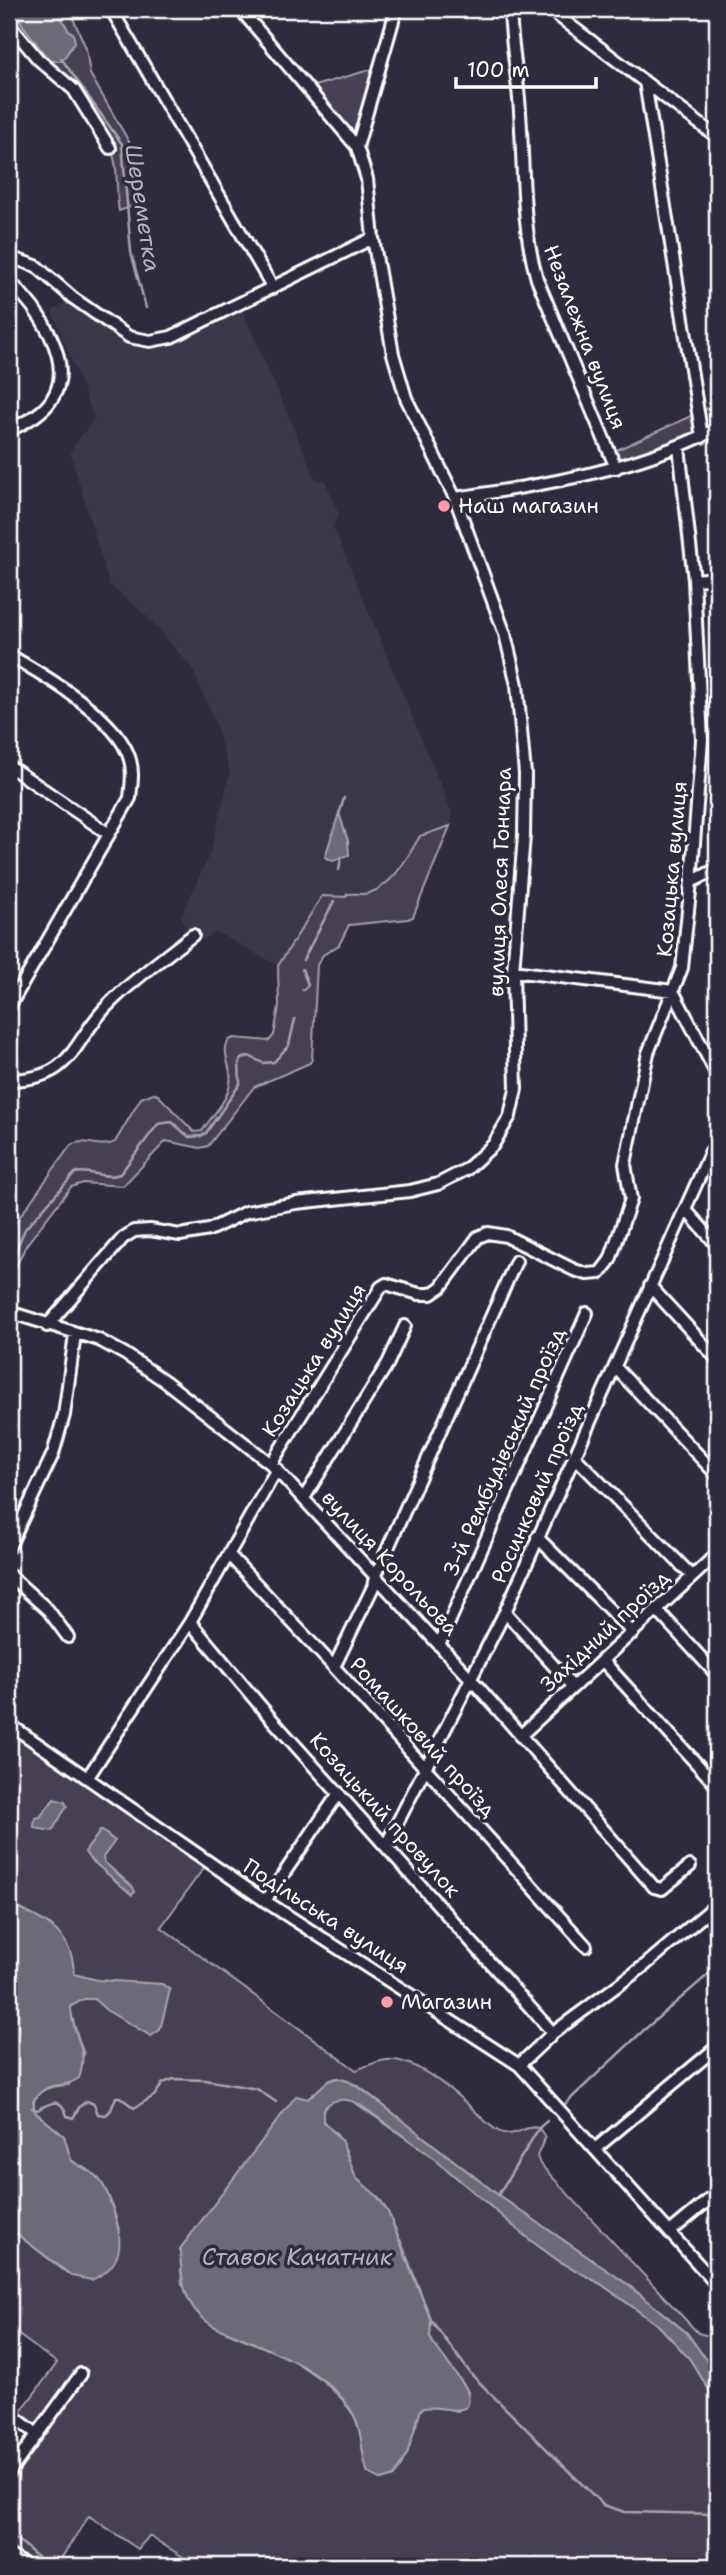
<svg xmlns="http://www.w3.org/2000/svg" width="726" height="2575" font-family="'Shantell Sans',sans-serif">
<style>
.built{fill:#3c3749}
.green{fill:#464152;stroke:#a2a0a8;stroke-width:2}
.water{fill:#6d6a77;stroke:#a7a6ad;stroke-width:2}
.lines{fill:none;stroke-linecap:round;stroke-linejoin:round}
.stream{stroke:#a7a6ad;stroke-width:2.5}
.street-casing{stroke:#fff;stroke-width:16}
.street{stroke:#2f2a3d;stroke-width:10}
.poi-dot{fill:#ff9aa2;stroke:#2f2a3d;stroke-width:2.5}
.labels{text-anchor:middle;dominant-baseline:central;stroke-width:7;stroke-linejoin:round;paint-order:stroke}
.street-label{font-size:21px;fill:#fff;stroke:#2f2a3d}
.poi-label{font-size:21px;fill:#fff;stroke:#2f2a3d;text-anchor:start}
.water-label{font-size:23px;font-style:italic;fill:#b6b4bb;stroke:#2f2a3d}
</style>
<rect width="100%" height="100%" fill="#2f2a3d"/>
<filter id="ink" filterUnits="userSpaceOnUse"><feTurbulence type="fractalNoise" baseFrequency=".0143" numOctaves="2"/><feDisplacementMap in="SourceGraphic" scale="14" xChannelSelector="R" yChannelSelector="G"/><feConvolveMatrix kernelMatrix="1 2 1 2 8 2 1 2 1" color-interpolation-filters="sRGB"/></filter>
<g filter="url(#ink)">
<path class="built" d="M73,298L129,337L150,341L240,304L316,480H325L339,515L333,526L453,815L450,826L420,836L403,864L387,882L369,893L347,894L346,897L322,896L278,966L216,932L199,942L190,937L181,917L211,850L230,773L214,719L192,668L149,618L109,584L70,452L94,418L52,311Z"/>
<path class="green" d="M9,9H69L86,48L90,74L132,147L140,177L139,204L119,211C116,195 118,178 115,162C104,114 42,60 9,24Z
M380,67L357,147L307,88Z
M717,404V429L616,468L610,453Z
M450,826L413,917L408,919L349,925L339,945L323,955L317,965L312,1059L310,1063L254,1087L208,1146L200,1148L166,1141L123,1186L83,1183L71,1187L27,1244L9,1280V1232L70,1146C83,1136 101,1150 115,1142L141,1098L153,1093L158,1095L194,1132L202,1131C211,1117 228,1100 230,1083C233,1067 220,1054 229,1040L234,1038L269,1041L274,1035L279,1006L278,966L322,896L346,897L347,894C353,893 363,895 369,893C394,885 408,856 420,836Z
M9,1724L208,1862L161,1927L356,2070C365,2067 376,2061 386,2060C415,2057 454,2092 474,2110C481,2117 489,2126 498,2131C514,2140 524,2124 539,2128L545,2137L537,2156L540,2164L698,2333L717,2338V2375L687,2333L627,2284L498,2195L357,2085L337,2078L328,2081L308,2099H302L180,2249L182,2284L213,2326L293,2360L323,2381L341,2398L355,2417L361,2435L368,2472L381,2480L394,2476L401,2466L421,2409C431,2402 447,2410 458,2411L469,2394L466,2388L433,2343L430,2337L431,2320L391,2218L381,2201L356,2178L345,2148L336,2133L326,2126L321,2117C324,2102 336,2097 351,2100L430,2155L530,2240L559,2261L601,2284L659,2326L689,2358L717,2402V2566H198L149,2536L138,2549L89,2516L56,2566H9V2473L37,2434L16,2418L57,2363L9,2328V2228L71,2276L120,2233C114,2213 109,2184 91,2172C85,2167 77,2165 71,2160L64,2136L35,2112C28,2089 53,2086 69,2085L84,2054C68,2013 62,1969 53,1927L9,1903Z"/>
<path class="water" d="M15,9H56L69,31L73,33L75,42L62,61H51L48,59L22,24Z
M339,813L348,841L349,855L333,861L325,857Z
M54,1799L65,1802L67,1806L52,1831L34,1828L35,1818L40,1817Z
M101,1830L115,1841L103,1857L104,1862L133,1887L135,1892L132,1895L89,1858L85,1852Z
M9,1903C43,1921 73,1930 74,1974L97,1980L162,1984L170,1990L160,2030L151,2036L106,2010L94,1999H84L71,2006C71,2037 90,2046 79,2078C59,2092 50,2077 33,2101L35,2112L64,2136L71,2160C81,2168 94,2171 101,2182C108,2191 110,2202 114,2213C123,2241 124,2267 91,2280L72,2276L9,2228Z
M337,2078L348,2081L367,2093L498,2195L627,2284L687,2333L717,2375V2402L689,2358L659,2326L601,2284L559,2261L530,2240L430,2155L362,2106C348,2098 335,2096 323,2109V2121L341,2140L356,2178L377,2196L388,2212L431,2320L430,2337L433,2343L466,2388C480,2426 435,2401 421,2409L407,2454L394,2476L382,2480L368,2473C361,2456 363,2437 356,2420C334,2369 260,2346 213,2326C182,2305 182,2283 180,2249L296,2096L308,2099L328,2081Z"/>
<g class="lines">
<path class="stream" d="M61,58L122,144L131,252L146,308
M339,815L344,798
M339,870L341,857
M303,960L334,901
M302,969L308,985L303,990
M9,1266L25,1229L75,1173C90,1169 105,1180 120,1174L158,1124L172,1122L189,1137L201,1136L206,1133L240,1084L239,1063L241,1059L249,1056L263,1063L274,1062L289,1045L295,1019
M565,2104L644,2030L717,1967
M32,2108L37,2110C52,2102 61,2096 67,2116L73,2118L80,2106L87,2101L94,2104L98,2114L106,2115L111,2110L116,2097H120L134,2108L154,2096L163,2083L174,2079L205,2080L257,2089L276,2102
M498,2195L539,2128L547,2121
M400,2240L431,2320L471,2374L603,2505L625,2512L717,2514
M9,2420L18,2426
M13,2459L26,2440V2432
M9,2536L23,2544L47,2566"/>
<defs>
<path id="street" d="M111,9L273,288
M510,9C511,43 518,77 520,112C524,168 521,224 537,279L616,468
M549,9L717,137
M9,24L38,59L74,90L110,148
M645,82L702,437
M357,147L395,14
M9,257L36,266L73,298L129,337L150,341L171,337L373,238
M9,281C36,306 77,361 52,399C43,414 23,423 9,431
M455,498C545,485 634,470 717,429
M694,580L717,578
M9,655C44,675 120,719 130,760C134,773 131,786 130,798L9,1007
M9,766L109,834
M691,882L717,869
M513,971L673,991L717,1075
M9,1080C76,1079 71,1041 110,1003C135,978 165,957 193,935
M685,1209L717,1245
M650,1286L717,1359
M9,1312L99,1340L125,1354L166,1382L271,1464L471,1679L654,1887L662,1889L690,1866
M47,1326L123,1238L134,1231L150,1230L180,1235L209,1230L246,1212L296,1203L410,1191L438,1184L467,1169L493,1145L510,1116L516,1089L513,971L524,836L525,774L517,685L505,634L455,498L406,398L393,354L373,238L367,179L357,147L240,9
M615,1367L717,1475
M574,1456L692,1576
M271,1464L381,1287L386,1284L419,1294H431L441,1287L478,1237L488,1233L506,1236L574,1270L587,1274L600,1273L610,1260L631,1199L625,1164L648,1053L682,968L691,882L702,740L694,580L679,447
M304,1498L388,1363L405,1326
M537,1537L633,1633
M9,1547L53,1454L64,1415L75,1334
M229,1555L334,1667L586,1946
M9,1575L48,1610L68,1637
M657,1610L717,1675
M505,1612L573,1687
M190,1622L268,1715L553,2033
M439,1645L587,1313
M603,1661L717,1786
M334,1667L373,1587L375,1577L516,1261
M9,1724L265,1901L519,2065L717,2285
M520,1736L717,1554
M88,1777L190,1622L277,1469
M386,1845L505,1612L711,1151L717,1158
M265,1901L339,1793
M519,2065L553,2033L644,1966L717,1904
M595,2149L717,2047
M670,2232L717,2193
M9,2413L37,2434
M9,2473L81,2374
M9,2555L27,2566"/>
</defs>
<use href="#street" class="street-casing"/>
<use href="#street" class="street"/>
</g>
</g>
<g class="poi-dot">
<circle cx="444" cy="506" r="7"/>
<circle cx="387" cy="2002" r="7"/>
</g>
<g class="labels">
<g class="street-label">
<text transform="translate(585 337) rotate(69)">Незалежна вулиця</text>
<text transform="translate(672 869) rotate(-85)">Козацька вулиця</text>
<text transform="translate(500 882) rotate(-88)">вулиця Олеся Гончара</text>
<text transform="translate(314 1360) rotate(-58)">Козацька вулиця</text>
<text transform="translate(504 1452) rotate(-66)">3-й Рембудівський проїзд</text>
<text transform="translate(537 1493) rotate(-66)">Росинковий проїзд</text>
<text transform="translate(390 1563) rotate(47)">вулиця Корольова</text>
<text transform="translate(605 1631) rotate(-43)">Західний проїзд</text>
<text transform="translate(423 1737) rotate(48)">Ромашковий проїзд</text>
<text transform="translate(385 1815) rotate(48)">Козацький провулок</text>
<text transform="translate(326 1916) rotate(33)">Подільська вулиця</text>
</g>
<g class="poi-label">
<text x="458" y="506">Наш магазин</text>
<text x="401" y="2002">Магазин</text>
</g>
<g class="water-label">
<text transform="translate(143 208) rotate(81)">Шереметка</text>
<text x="297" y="2257">Ставок Качатник</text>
</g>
</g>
<rect width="726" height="2575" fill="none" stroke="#2f2a3d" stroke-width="35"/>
<rect x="18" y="18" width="691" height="2540" fill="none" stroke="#fff" stroke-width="2.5" filter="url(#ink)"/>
<path d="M456 77v10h140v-10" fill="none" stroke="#ffffff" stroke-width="3.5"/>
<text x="467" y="77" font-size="21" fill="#ffffff" stroke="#2f2a3d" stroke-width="5" paint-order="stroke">100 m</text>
</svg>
